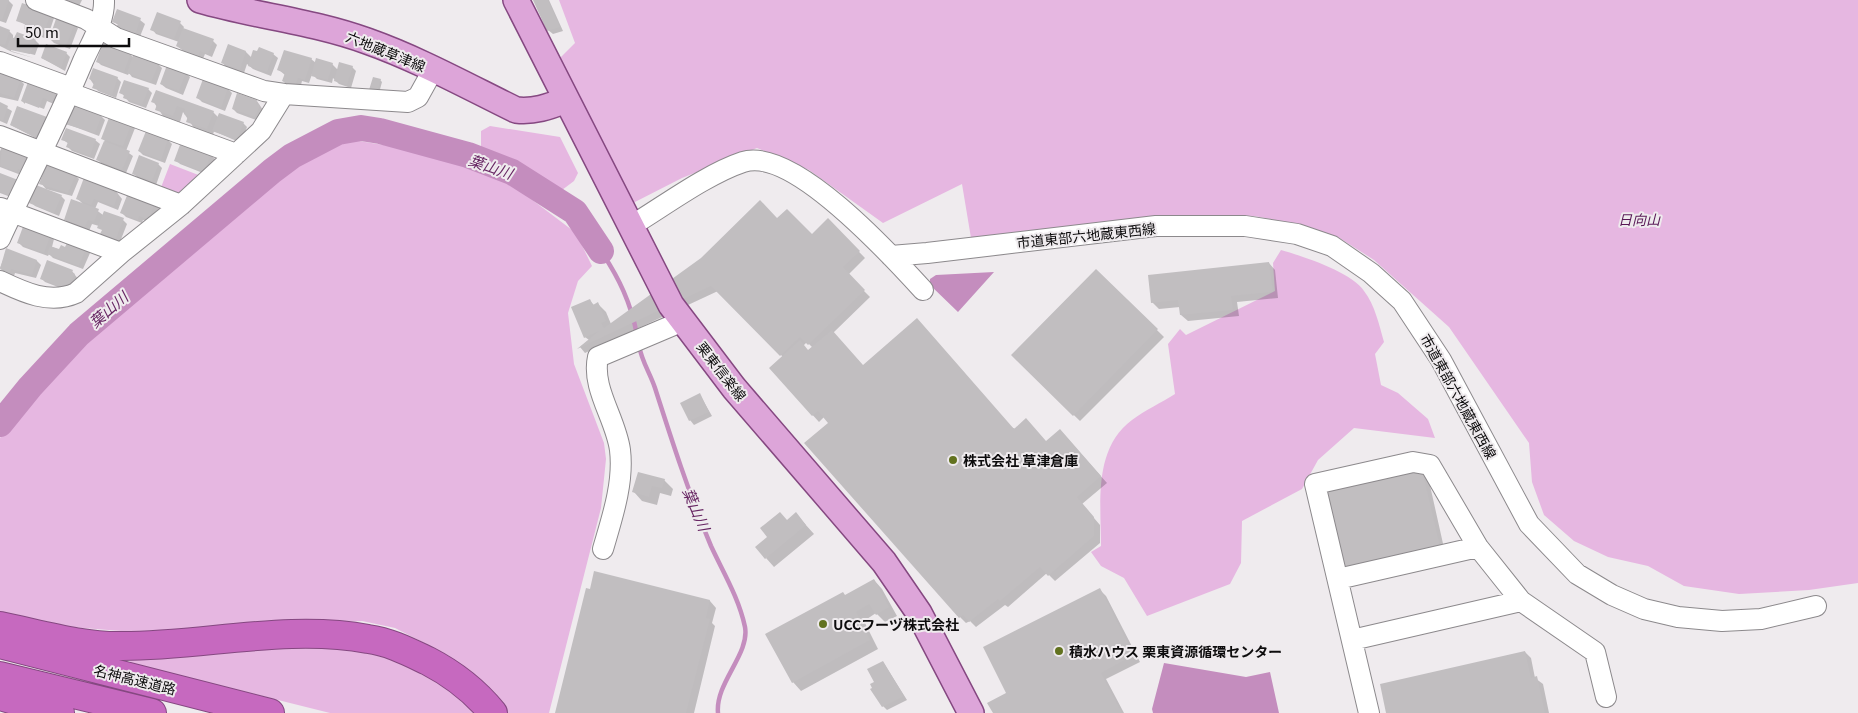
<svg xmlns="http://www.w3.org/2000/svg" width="1858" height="713" font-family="Georgia,'Noto Sans JP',serif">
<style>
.green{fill:#e6b7e1}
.water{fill:#c48dbe}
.shadow{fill:#0003;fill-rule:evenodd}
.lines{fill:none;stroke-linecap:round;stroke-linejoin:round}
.stream{stroke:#c48dbe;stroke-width:4.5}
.river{stroke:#c48dbe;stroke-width:26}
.building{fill:#c1bec0}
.minor-casing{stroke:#8c898c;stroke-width:22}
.major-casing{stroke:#854881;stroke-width:28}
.highway-casing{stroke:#854881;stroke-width:30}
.minor{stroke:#fff;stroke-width:20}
.major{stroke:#dda5d9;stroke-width:25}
.highway{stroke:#c669bf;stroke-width:28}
.poi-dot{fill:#62721f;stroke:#efebee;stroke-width:2}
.labels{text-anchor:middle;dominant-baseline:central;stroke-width:4;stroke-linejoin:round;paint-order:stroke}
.street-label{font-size:14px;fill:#0d0c0d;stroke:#efebee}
.park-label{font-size:14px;font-style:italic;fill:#581755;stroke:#efebee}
.poi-label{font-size:14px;font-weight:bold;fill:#0d0c0d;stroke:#efebee;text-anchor:start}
.water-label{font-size:15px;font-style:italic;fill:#682764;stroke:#efebee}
</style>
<rect width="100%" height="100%" fill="#efebee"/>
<path class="green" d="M559,0H1858V583L1809,590L1739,594L1684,586L1648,566L1608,557L1574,541L1544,515L1532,482L1529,443L1449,327L1374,260L1338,237L1297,224L1254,216L1216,215L1166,216L971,238L962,184L883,223L809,170L757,148L682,178L633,203L558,60L575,43Z
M490,126L560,137L578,173L574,181L562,190L514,163L481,151V131Z
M353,140L402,148L467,165L506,180L576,233L592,266L578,281L568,313L574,364L604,443L606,459L601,508L549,713H506L501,705L449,656L395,628L362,621L147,633L57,626L0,614V438L39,386L103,325L248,199L322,146Z
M170,164L201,176C185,192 184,198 160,190Z
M1281,250C1302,256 1352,272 1364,291C1375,305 1379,325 1384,342L1375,354L1381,385L1398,393L1428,419L1435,438L1354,428L1318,460L1302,489L1242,521L1241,563L1230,584L1147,616L1124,578L1101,566L1091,552L1101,546C1101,503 1093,449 1132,420C1145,410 1161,403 1175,394L1168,344L1180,329L1186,335L1275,291L1273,263Z
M307,646C338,648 380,650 409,664C434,677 456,695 478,713H330L130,663L131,657Z"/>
<path class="water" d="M994,272L958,312L930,285V279L936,275Z
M1164,663L1246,677L1270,672L1279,713H1153L1152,709Z"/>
<path class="shadow" d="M0,0H8L13,5L6,23L0,21Z
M57,0H82L78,8Z
M536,0H549L563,31L553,34L548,30Z
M50,14L54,18L47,39L29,32L25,28L26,25L17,20Z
M140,20L145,24L139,39L114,22Z
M180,23L184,27L183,29L213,41L217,45L212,57L205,54L202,61L182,50L178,46L179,42L156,34L152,29Z
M74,24L78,28L70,49L54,43L50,39Z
M0,28L9,31L13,35V39L35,40L39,44L35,55L11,49V51L34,58L12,52L0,46Z
M228,46L246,52L252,58L273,54L278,58L271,76L253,69L247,64L244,73L226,67L222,62Z
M66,53L70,57L65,71L42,58Z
M130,54L134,58L158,64L162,68L156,85L132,77L129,73L128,75L101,65L97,61Z
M311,59L316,63L332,64L338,70L352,67L356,71L351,88L339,84L333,78L332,83L317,79L312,74L309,83L302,81L300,89L287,85L283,81L285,75L279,70Z
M186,73L190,77L183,95L166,88L161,84Z
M0,74L20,80L24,84L18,101L0,97Z
M117,78L121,82L116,98L98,91L90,79Z
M380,80L382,82L379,93L370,89Z
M148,89L152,93L146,108L129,102L121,92Z
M228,89L232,93L225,111L202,102L198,98Z
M55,93L59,97L56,105L47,101L44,109L25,102V104L22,101Z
M153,101L213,112L218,117L243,123L247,127L241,143L214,131L213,135L194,128L183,112L180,122L163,116Z
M257,101L263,110L259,121L237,113L233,109Z
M0,104L12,111L7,124L0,121Z
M18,108L47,119L43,142L11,125Z
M101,116L105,120L99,136L67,124Z
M131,124L135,128L126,151L133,156L126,173L102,164L98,160L105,141L102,138Z
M147,132L168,140L172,144L165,163L143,155L139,151Z
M62,139L95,140L100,144L94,159L72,151L68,147L69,144Z
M3,145L27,154L21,175L0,167V151Z
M211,155L215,159L208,175L180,164L176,160Z
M158,164L162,168L156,185L138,178L134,174Z
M0,175L16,199L0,193Z
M75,175L79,179L72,196L46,189L41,183Z
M115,190L122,199L118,210L98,202L95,209L103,215L123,220L127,224L118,247L99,226L92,224L89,231L69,224L65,219L83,204L77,198Z
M61,196L65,200L59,216L35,206L31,202Z
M155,204L159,208L153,223L143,220L142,223L126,217L122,213Z
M777,220L812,236L828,220L865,258L848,275L870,297L833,333L863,366L1047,442L1066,437L1107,483L1082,504L1100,525V543L1055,581L1047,573L1008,607L1005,605L976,627L970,621L966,623L960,617L830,423L824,417L819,422L770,368L783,357L718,291L585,353L580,347L589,340L585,337L590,301L594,305L598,304L606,312L611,324ZM807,342L813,348L809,352L803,346Z
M50,235L54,239L52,247L60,250L86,249L90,253L83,269L53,258L49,254L48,256L23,247L19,243Z
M7,250L37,261L41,265L36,278L15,273L14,276L4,272L0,268Z
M1269,263L1275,270L1278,298L1237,302L1239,316L1188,321L1181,315L1180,307L1159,309L1152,302Z
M1096,270L1164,337L1080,421L1012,355Z
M72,271L78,279L71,292L45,282L41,278Z
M700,395L712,416L694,425L690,420Z
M1427,472L1446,557L1324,488Z
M664,480L673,489L671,496L660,493L657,505L642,501L634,492Z
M796,514L814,534L774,567L766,558L787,521Z
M874,580L882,589L897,616L885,622L876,613L864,621L878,649L801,691L793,682L845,596Z
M1099,589L1106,596L1140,662L1106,679L1124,713H994L1008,694Z
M591,590L710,601L716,608L712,623L715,626L694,713H556Z
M1525,652L1531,658L1535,678L1543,684L1549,713H1387Z
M883,662L907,700L887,710L883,706L876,683Z"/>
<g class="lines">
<path class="stream" d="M601,251C619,278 631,303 637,335
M639,345C641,360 650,373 655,388C672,441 689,494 711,546C723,572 739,598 745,627C750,654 715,683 718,713"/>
<path class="river" d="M0,424L30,387L79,334L272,171L292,156L338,132L361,128L380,131L468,155L512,172L575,212L601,251"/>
</g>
<path class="building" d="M0,0H9L2,20L0,19Z
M533,0H548L560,27L547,31Z
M22,3L51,13L43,36L24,29L25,24L16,21Z
M117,9L141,18L135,35L116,28L118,24L112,22Z
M157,12L181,21L174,39L150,30Z
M57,16L75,23L66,46L49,39Z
M0,26L10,30L5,45L0,44Z
M183,28L214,39L208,54L200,51L198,58L176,46Z
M17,32L36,39L30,54L6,49L11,37L14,38Z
M103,43L131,53L124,72L96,62Z
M46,44L67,52L61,68L41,58Z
M228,44L246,51L240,70L221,63Z
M259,47L274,53L267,72L248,66L253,50L257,51Z
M284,50L312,58L305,80L298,78L295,86L282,81L285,73L277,70Z
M134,53L159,63L151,82L127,73Z
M316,58L333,63L328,80L311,76Z
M339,62L353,66L347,85L334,81Z
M167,65L186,72L179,91L160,84Z
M93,68L118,77L112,95L92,88L95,81L89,79Z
M0,73L21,79L14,98L0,93Z
M373,77L381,79L377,92L369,90Z
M203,79L228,88L221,108L196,98Z
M124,80L149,88L142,105L123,98L124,95L119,93Z
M28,82L56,92L52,102L43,98L39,108L21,101Z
M156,90L214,111L207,129L186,122L188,116L184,114L185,109L177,106L173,116L155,110L157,104L151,102Z
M237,93L257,100L256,104L260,105L255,117L232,109Z
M0,102L8,106L3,121L0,119Z
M75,103L102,115L95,133L65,124Z
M17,106L47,117L39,139L10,125Z
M219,113L244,122L237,140L212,131Z
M110,115L132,122L123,146L101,139Z
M66,128L96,139L90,156L66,147L68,142L61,140Z
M146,131L168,139L161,160L138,151Z
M104,141L130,151L122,170L96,160Z
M181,142L211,154L204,172L174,161Z
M2,144L30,157L24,171L18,169L17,172L0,166Z
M139,155L159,163L152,181L132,174Z
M47,163L76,174L68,193L39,184Z
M0,173L18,180L12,196L0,192Z
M85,175L116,189L114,193L118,194L114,206L94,199L91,205L76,199Z
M36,185L62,195L54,213L29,203Z
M128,193L155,203L149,220L139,216L138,220L120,213Z
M71,199L99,209L94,222L88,220L85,227L64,220Z
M760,200L777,218L787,209L812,234L828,218L860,251L843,267L865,290L808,345L800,337L780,356L711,286L577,349L599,331L584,338L571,307L590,299L593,305L598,302L606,321L601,323L604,328L701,258Z
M104,211L124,218L114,244L98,238L102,230L97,228Z
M24,224L51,234L44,253L17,243Z
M68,241L86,248L79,266L47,254L50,246L59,249L61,245L65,247Z
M6,248L37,260L32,275L11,269L10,273L0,269Z
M47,260L73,270L72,272L75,274L66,289L40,279Z
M1269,262L1273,292L1231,296L1233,310L1180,315L1178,300L1151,303L1148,275Z
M1096,269L1158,329L1073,416L1011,355Z
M917,318L1014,429L1026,418L1046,441L1060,429L1101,476L1077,497L1094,517V536L1048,576L1040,567L1000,601L998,599L969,622L963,615L959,618L804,443L828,423L818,411L812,416L769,368L800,340L808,350L832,330L863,365Z
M700,393L709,412L689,421L680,403Z
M1421,465L1441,551L1342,573L1322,487Z
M638,472L665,479L662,488L652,486L649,497L632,492Z
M780,512L787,520L796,512L806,525L765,559L755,547L767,537L760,528Z
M594,571L710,600L706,618L710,619L686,713H555L586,588L590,589Z
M874,579L889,607L876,615L869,604L856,612L870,640L792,683L765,634L843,592L845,595Z
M1100,588L1134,655L1101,673L1122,713H993L987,703L1006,693L983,647Z
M1525,651L1531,678L1537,676L1545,713H1386L1380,684Z
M883,661L904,696L882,707L870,689L872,688L870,684L874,682L867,669Z"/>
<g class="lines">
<defs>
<path id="minor" d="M36,0L86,19L116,38L264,91L284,94
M0,62L63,85L78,96L236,154
M0,136L181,205
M1,208L121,253
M631,226C664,206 707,174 743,162C792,146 892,256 923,290
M0,239C27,180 58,122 83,61C91,43 105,21 104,0
M891,256L927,253L1156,226H1245L1297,234L1332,246L1371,273L1402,301L1441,360L1529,524L1577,574L1612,595L1644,609L1678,617L1722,621L1761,619L1816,606
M0,281C23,292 50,305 76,293L121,253L181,205L261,131L284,94L408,102L418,97L433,70
M603,549C612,518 624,483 620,450C616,419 591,388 598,357L683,321
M1338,579L1478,547
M1352,640L1521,601
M1369,713L1315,484L1413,462L1430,465L1478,547L1521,601L1595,652L1606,697"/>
<path id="major" d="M200,0C255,16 312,21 367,41C418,59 467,86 516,110C534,112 548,107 566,100
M516,0L671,305L734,388L884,562L919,613L971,713"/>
<path id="highway" d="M0,626C40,634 82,647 123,646C204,646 288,624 368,639C390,642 409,652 428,661C453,674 475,691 493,713
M0,644L270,713
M0,676L152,713
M0,696L60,713"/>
</defs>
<use href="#minor" class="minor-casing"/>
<use href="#major" class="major-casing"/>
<use href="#highway" class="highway-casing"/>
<use href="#minor" class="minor"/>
<use href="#major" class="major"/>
<use href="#highway" class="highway"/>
</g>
<g class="poi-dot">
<circle cx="953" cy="460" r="5"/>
<circle cx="823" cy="624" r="5"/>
<circle cx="1059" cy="651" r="5"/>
</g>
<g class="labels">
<g class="street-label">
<text transform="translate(386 51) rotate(22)">六地蔵草津線</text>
<text transform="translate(1086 235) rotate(-6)">市道東部六地蔵東西線</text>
<text transform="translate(722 371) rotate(52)">栗東信楽線</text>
<text transform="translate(1459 396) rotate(61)">市道東部六地蔵東西線</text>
<text transform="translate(135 679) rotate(14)">名神高速道路</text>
</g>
<g class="park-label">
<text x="1639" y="219">日向山</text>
</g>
<g class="poi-label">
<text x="963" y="460">株式会社 草津倉庫</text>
<text x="833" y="624">UCCフーヅ株式会社</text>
<text x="1069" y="651">積水ハウス 栗東資源循環センター</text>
</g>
<g class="water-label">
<text transform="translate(491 166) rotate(19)">葉山川</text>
<text transform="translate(108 309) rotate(-41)">葉山川</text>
<text transform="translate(697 509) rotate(67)">葉山川</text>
</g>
</g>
<path d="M18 38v8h111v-8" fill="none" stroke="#0d0c0d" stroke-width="2.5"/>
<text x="25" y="38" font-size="15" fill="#0d0c0d" stroke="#efebee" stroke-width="4" paint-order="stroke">50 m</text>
</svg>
